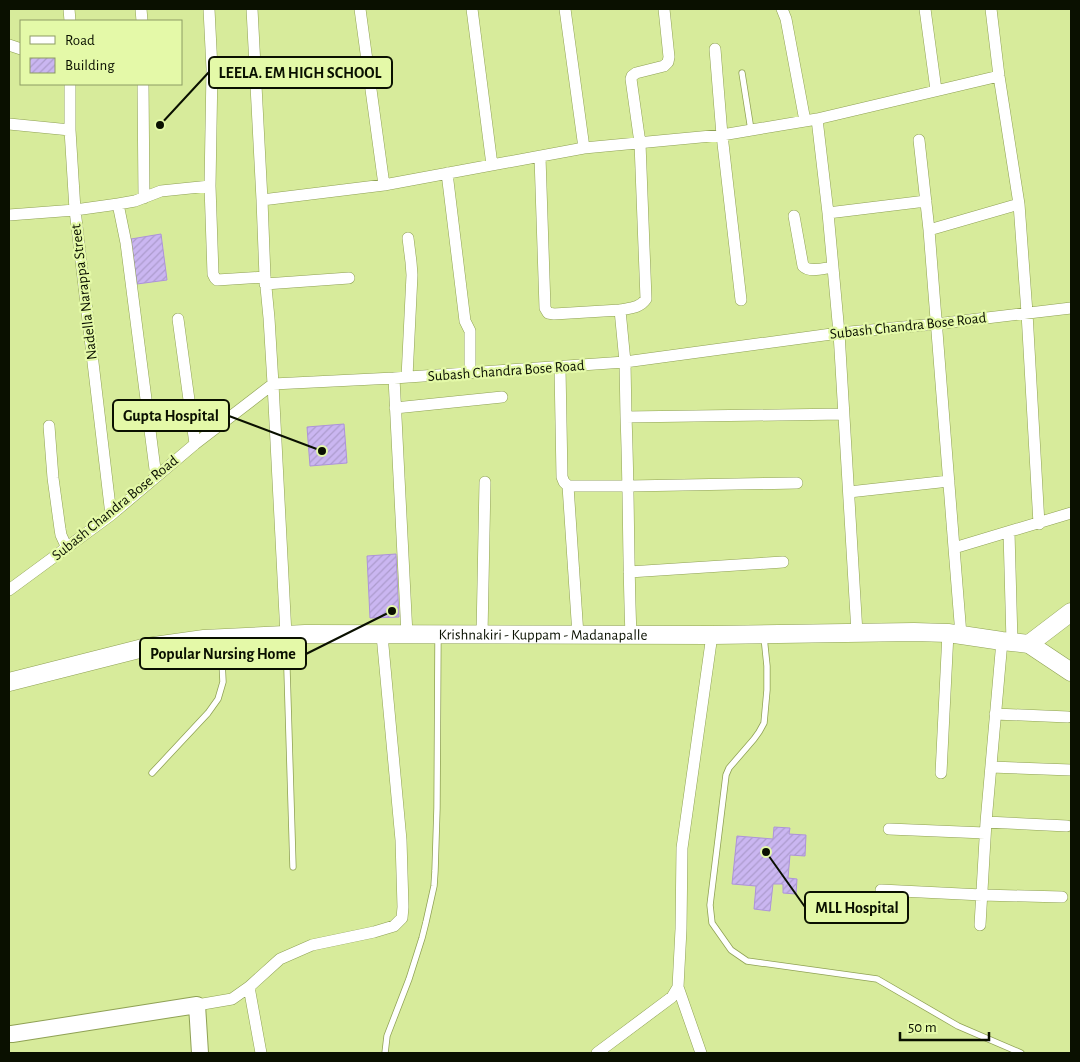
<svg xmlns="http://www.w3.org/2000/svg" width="1080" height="1062" font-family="'Alegreya Sans',sans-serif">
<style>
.building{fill:url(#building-hatch);stroke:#ad93da}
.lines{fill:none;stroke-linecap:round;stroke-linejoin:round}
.lane-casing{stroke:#8fa154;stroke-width:7}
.street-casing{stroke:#8fa154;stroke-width:12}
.secondary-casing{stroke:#8fa154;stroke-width:18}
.primary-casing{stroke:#8fa154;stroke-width:19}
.lane{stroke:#fff;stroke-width:5.5}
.street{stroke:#fff;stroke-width:11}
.secondary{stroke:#fff;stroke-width:16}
.primary{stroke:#fff;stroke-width:18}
.labels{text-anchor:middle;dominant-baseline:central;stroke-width:4.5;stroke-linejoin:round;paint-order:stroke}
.street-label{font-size:15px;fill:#0a1000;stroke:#e4f9a8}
.leader{fill:none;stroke:#0a1000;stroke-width:2}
.callout-dot{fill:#0a1000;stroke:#e4f9a8;stroke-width:2}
.callout{fill:#e4f9a8;stroke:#0a1000;stroke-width:2}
.callout-label{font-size:16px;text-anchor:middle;font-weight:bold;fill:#0a1000}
</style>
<defs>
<pattern id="building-hatch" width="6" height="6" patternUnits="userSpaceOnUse" patternTransform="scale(1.25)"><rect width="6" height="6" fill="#cab6f1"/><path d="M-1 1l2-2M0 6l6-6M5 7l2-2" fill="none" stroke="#ac9bcd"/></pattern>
</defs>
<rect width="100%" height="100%" fill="#d7eb9b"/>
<path class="building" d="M161,234L167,280L137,284L131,239Z
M344,424L347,463L310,466L307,427Z
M396,554L399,617L370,618L367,556Z
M774,827L790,828L789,834L806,835L805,856L790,855L788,878L797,879L796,894L783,893V884H773L770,911L754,909L756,886L732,884L737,836L773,839Z"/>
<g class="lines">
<defs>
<path id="lane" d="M742,73L751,130
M286,637L293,867
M764,637L767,666V690L764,723L759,732L754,739L729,768L726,775L710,905L712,923L731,950L747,961L877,979L958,1026L1021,1053
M152,773L208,713L218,699L223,682L221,641
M385,1053L387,1036L409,979L422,938L426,922L434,886L435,871L437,808L438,637"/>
<path id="street" d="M69,9L70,21
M141,9L142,21
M209,9L212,69L210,186L213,274L215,278L217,280L265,277
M252,9L262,200L265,277L269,318L273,384L286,635
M360,9L384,185
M472,9L492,165
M565,9L584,148
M782,9L786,19L805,121
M925,9L936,90
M9,45L21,49
M715,49L722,135L741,300
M70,84V130
M143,84L144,198
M817,119L999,76
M9,124L70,130L75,210L111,515
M919,140L929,230L954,548L1071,513
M540,157L545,308L548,313L554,314L620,310
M447,173L465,321L470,331V373
M262,200L384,185L584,148L722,135L817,119L828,213L839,333L857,633
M118,204L126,243L156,477
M1019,204L1027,313L1039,524
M828,213L926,201
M9,215L75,210L118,204L135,201L161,191L210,186
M794,216L803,266C810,273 824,268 833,267
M929,230L1019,204L999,76L991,9
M265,284L349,278
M178,319L195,444
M560,368L562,477L564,482L568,486H629L797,483
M407,377L412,275L411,262L408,238
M394,378L407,635
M395,408L502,397
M626,417L625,362L620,310C630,308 640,308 646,299L640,143L631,79L632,76L636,73L664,66L668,62L669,57L664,9
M49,426L53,478L60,529L61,535L67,548
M568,486L578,635
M849,492L949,481
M1009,532L1012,642
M954,548L961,635
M629,572L783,562
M9,590L111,515L195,444L273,384L394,378L625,362L839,333L936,324L1071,308
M482,635L485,482
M631,635C628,563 629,490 626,417L844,414
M995,714L1068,717
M991,767L1071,770
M941,773L948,633
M986,822L1067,826
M889,829L985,833
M881,890L982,895L1062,897
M980,925L986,822L1002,641
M249,987L261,1053
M678,987L701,1053
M197,1005L232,999L249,987L280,959L312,945L374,932L394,926L402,918L403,907L401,840L382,635
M597,1053L672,997L678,987L681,929L682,848L712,635"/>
<path id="secondary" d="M9,1034H12L197,1005L200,1053"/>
<g id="primary">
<path d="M1029,644L1071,612"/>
<path id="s1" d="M9,682L147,647L204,639L305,634L712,635L914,632L948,633L1002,641L1029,644L1071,672"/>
</g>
</defs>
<use href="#lane" class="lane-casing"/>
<use href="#street" class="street-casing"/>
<use href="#secondary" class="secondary-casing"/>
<use href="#primary" class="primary-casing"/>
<use href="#lane" class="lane"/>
<use href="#street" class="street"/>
<use href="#secondary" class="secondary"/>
<use href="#primary" class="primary"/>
</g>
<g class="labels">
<g class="street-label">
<text transform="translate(84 292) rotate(-97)">Nadella Narappa Street</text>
<text transform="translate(908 326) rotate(-6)">Subash Chandra Bose Road</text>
<text transform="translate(506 371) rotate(-4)">Subash Chandra Bose Road</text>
<text transform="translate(115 508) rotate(-39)">Subash Chandra Bose Road</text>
<text stroke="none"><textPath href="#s1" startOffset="539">Krishnakiri - Kuppam - Madanapalle</textPath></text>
</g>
</g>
<path class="leader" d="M160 125L209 72M322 451L229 416M392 611L306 654M766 852L805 907"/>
<g class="callout-dot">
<circle cx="160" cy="125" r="5"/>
<circle cx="322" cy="451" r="5"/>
<circle cx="392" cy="611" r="5"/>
<circle cx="766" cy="852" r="5"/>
</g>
<g class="callout">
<rect x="209" y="57" width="183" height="31" rx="5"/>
<rect x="113" y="400" width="116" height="31" rx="5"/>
<rect x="140" y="638" width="166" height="31" rx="5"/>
<rect x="805" y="892" width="103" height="31" rx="5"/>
</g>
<g class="callout-label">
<text x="300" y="78">LEELA. EM HIGH SCHOOL</text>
<text x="171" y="421">Gupta Hospital</text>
<text x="223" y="659">Popular Nursing Home</text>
<text x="857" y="913">MLL Hospital</text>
</g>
<rect width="1080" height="1062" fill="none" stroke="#0a1000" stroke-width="20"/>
<rect x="20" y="20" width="162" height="65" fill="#e4f9a8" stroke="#8d9c65"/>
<rect x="30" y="36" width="25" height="8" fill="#ffffff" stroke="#8d9c65"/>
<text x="65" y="45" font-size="15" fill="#0a1000">Road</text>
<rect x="30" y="58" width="25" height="15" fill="url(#building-hatch)" stroke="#8d9c65"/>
<text x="65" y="70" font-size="15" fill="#0a1000">Building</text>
<path d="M900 1032v8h89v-8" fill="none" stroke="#0a1000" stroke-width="2.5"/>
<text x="908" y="1032" font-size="15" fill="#0a1000" stroke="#e4f9a8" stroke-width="4" paint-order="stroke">50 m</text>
</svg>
